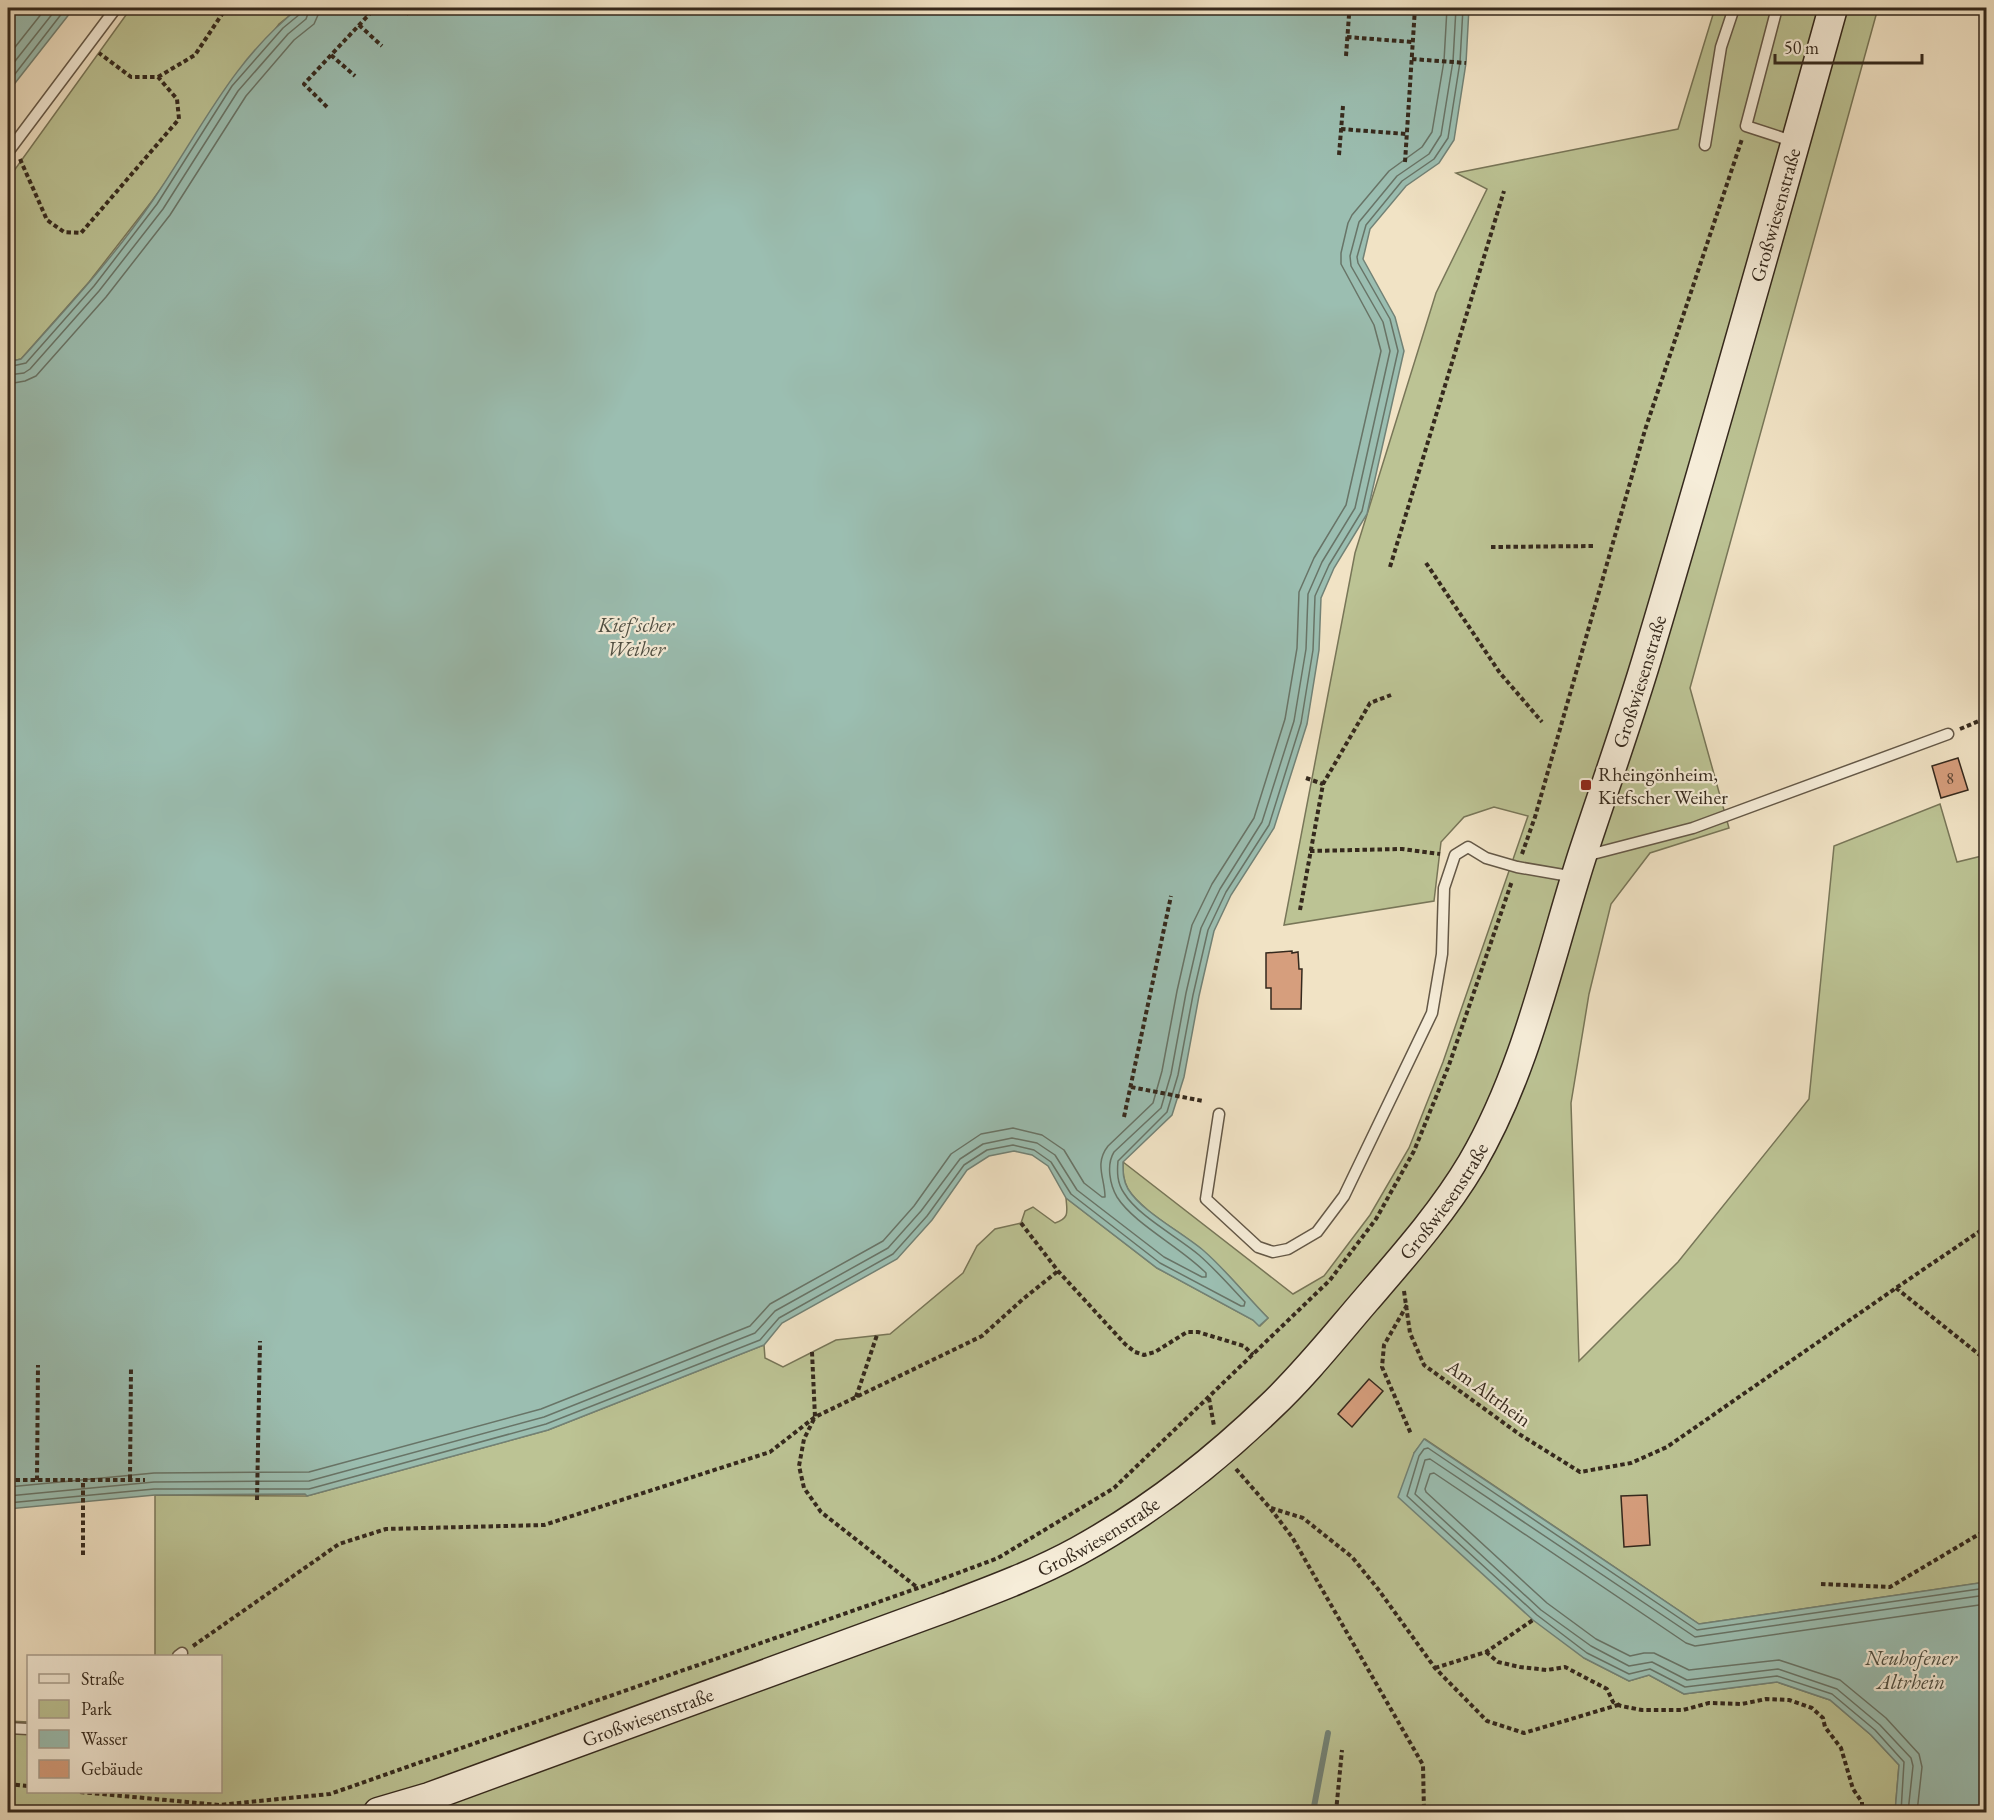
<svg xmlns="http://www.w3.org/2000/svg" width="1994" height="1820" font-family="'EB Garamond',serif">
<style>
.green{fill:#bcc394;stroke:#787658;stroke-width:1.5}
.water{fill:#9bbeb1;stroke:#728276;stroke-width:1.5}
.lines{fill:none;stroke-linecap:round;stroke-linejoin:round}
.shore{stroke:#687467;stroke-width:1.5}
.stream{stroke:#728276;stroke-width:6}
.building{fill:#d69e7d;stroke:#35291d;stroke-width:1.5}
.lane-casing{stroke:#645847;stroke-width:13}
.secondary-casing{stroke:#35291d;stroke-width:31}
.path{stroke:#35291d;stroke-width:4;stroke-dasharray:4.5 3;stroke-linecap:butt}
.lane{stroke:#f6edd9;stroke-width:10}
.secondary{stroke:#f6edd9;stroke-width:28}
.poi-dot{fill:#8f2418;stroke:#f6edd9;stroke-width:2}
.labels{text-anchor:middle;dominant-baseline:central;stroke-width:4.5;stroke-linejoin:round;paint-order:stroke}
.number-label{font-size:16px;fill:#5d4635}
.street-label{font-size:20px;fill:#35291d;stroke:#f6edd9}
.poi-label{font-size:20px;fill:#35291d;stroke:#f6edd9;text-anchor:start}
.water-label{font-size:21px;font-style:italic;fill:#4e4e42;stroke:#f6edd9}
</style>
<rect width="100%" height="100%" fill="#f1e3c5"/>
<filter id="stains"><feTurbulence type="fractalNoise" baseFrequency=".00333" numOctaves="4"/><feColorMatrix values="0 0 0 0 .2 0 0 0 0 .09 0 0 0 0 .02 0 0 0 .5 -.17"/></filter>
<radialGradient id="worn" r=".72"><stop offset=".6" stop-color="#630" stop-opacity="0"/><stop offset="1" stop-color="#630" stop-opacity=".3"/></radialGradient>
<path class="green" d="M131,8H299L279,24L152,201L89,282L21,359L8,362V179Z
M1715,8H1878L1690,688L1729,828L1650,853L1611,904L1589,994L1571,1103L1579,1361L1678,1262L1809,1099L1834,846L1940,804L1957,862L1986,855V1582L1699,1624L1425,1439L1414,1453L1584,1658L1629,1681L1649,1675L1684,1694L1777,1682L1830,1700L1871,1735L1899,1765L1895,1812H8V1721L28,1722V1792H220V1656H155V1495L307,1496L548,1430L764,1345L765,1358L783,1367L836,1340L890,1334L963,1273L977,1246L995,1229L1021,1223L1025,1211L1033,1207L1055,1223C1070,1218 1067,1212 1066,1198L1157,1268L1253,1320L1260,1326L1268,1318C1246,1296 1227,1271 1203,1251C1183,1233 1141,1211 1128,1189C1123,1180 1123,1172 1123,1162L1293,1294L1324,1276L1370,1215L1409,1148L1443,1062L1528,816L1494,807L1464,817L1441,842L1434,901L1284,925L1355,553L1436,293L1487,189L1456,173L1678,129Z"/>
<path class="water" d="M8,8H74L8,92Z
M299,8H1469L1466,63L1454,140L1439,163L1406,186L1370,229L1363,259L1395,317L1404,351L1367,514L1334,568L1321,598L1319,650L1307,724L1274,828L1231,895L1214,931L1199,996L1184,1077L1172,1115L1123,1162C1123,1172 1123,1181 1128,1189C1142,1212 1183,1233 1204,1251C1227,1271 1246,1296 1268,1318L1259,1326L1253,1320L1157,1268L1066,1198L1048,1166L1032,1155L1014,1151L989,1156L967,1170L932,1220L897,1259L782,1323L764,1345L548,1430L307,1496L305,1494L155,1495L8,1509V362L21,359C67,308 114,257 153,200C200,132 232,60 299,8Z
M1424,1439L1699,1624L1986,1582V1812H1895L1899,1765L1871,1735L1830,1700L1777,1682L1684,1694L1649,1675L1629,1681L1584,1658L1533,1620L1398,1497L1414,1453Z"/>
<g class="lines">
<path class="shore" d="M8,56L46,8
M8,70L57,8
M8,83L66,8
M8,367L26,363L94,286L157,204L232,86L283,28L300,14L302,8
M8,375L24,373L30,369L99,291L163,209L238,91L288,34L306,19L310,8
M8,384L25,381L36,376L106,297L170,215L246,96L294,40L314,24L318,15L319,8
M8,1487L154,1473L309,1472L541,1409L750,1326L770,1304L883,1241L914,1206L951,1154L981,1134L1013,1128L1042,1135L1064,1150L1084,1183L1102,1197H1105C1105,1178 1094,1164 1108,1146L1153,1103L1162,1071L1177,991L1192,925L1212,884L1254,818L1285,719L1297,648L1299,592L1314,558L1346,505L1381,351L1374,325L1341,264V253L1348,223L1352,215L1389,171L1422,147L1432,132L1444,61L1447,8
M8,1496L154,1482L309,1481L544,1417L755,1333L775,1311L888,1248L921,1211L960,1159L983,1144L1012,1138L1037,1143L1055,1155L1077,1190L1164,1257L1202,1277H1206V1273C1182,1248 1134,1224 1117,1197C1110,1185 1106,1165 1114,1152L1161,1108L1171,1074L1186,993L1201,928L1220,889L1262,822L1294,721L1306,649L1308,594L1322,562L1355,508L1390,351L1383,322L1351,266L1350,256L1359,222L1397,176L1429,154L1441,135L1453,61L1456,8
M8,1503L154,1489H309L546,1424L760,1340L779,1318L893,1254L927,1216L964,1165L987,1150L1013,1145L1034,1150L1051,1162L1071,1194L1160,1263L1241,1306H1244L1245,1302C1230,1286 1215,1269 1199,1255C1178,1237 1138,1216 1124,1193C1117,1183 1117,1172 1118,1161L1167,1112L1178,1075L1193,995L1208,930L1226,892L1269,825L1301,723L1313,650L1315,596L1329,565L1362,511L1398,351L1390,319L1358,263L1357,257L1366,225L1402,181L1434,159L1448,138L1460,62L1463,8
M1901,1812L1904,1762L1875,1730L1832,1694L1777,1676L1685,1687L1650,1669L1629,1674L1587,1653L1537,1615L1407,1496L1419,1456L1424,1449L1428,1448L1697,1630L1986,1588
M1908,1812L1913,1766L1911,1758L1880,1725L1837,1689L1778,1669L1687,1680L1652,1662L1629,1666L1591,1646L1541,1610L1415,1494L1425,1460L1430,1459L1695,1637L1986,1595
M1917,1812L1922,1767L1919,1754L1886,1718L1840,1680L1779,1660L1689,1670L1654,1653H1644L1630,1656L1596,1639L1547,1603L1426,1492L1425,1489L1430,1474L1434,1473L1686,1643L1695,1646L1986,1604"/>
<path class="stream" d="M1313,1812L1328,1733"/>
</g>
<path class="building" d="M1958,758L1968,790L1941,798L1932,766Z
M1292,951V953L1298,952L1299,969H1302L1301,1009H1271V988H1266V953Z
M1369,1379L1383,1391L1352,1427L1338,1414Z
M1647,1495L1650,1545L1624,1547L1621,1496Z"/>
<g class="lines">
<defs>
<path id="lane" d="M1777,8L1746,126L1795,142
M1705,145L1721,47L1734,8
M8,152L116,8
M1585,856L1693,828L1948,734
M1219,1114L1206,1199L1258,1247L1273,1252L1288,1249L1317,1232L1344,1196L1432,1013L1442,954L1444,888L1455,855L1468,847L1486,858L1517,867L1575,877
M178,1656L182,1653
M8,1728L28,1729"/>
<g id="secondary">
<path id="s1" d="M378,1812L429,1797L945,1608C990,1591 1036,1574 1078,1551C1147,1513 1213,1462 1270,1407C1305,1374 1335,1336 1366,1300C1403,1257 1443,1212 1472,1163C1527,1069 1549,959 1582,856C1604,789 1628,722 1648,655C1712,440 1773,224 1833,8"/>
</g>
</defs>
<use href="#lane" class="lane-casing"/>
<use href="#secondary" class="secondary-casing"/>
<path class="path" d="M361,8L368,15
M402,8L409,14
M359,25L382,46
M1347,37L1412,42
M331,55L355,76
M1346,56L1349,15
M1412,59L1466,63
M158,77L195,55L226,8
M327,107L304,84L375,8
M1341,129L1406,134
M1339,155L1343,106
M20,159L47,220L64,232L81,233L179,119L177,99L158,77H131L99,53
M1405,162L1415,8
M1491,547L1594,546
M1426,563L1500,673L1542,722
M1390,567L1504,191
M1960,729L1986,718
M1306,778L1323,784
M1310,851L1402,849L1440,854
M1522,854L1535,817L1645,430L1742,139
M1300,910L1323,784L1370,703L1391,695
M1131,1087L1203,1101
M1124,1117L1171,896
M1021,1223L1058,1271L1125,1344L1135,1352L1144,1355L1155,1352L1187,1332H1198L1244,1346L1253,1355
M1896,1288L1986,1360
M1404,1291L1410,1333L1424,1365L1519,1434L1580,1472L1631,1463L1667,1447L1896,1288L1986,1227
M1407,1305L1384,1345L1382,1367L1411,1434
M812,1352L815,1417L804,1439L799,1466L804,1488L821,1512L918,1588
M856,1397L877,1335
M1209,1398L1214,1426
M1236,1469L1270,1508L1292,1537L1423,1765L1424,1812
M130,1479L131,1367
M8,1480H145
M37,1480L38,1365
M257,1500L260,1341
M1271,1508L1303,1518L1352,1557L1378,1589L1435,1668L1487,1721L1524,1733L1618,1705
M83,1555V1480
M1821,1584L1890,1587L1986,1530
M193,1646L339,1544L386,1529L544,1525L770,1452L815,1417L982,1336L1023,1299L1058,1271
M1486,1652L1498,1662L1520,1667L1547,1670L1565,1667L1607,1689L1613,1702L1621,1706L1642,1710H1683L1709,1703L1742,1704L1766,1699L1789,1700L1812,1708L1823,1718L1825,1727L1841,1748L1853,1789L1862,1802V1812
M1435,1668L1486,1652L1533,1620
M8,1784L28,1786
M80,1792L219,1805L330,1794L918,1588L998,1558L1114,1488L1330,1280L1376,1219L1414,1151L1449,1065L1512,881
M1336,1812L1342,1750"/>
<use href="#lane" class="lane"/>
<use href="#secondary" class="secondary"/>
</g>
<rect class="poi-dot" x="1580" y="779" width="12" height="12" rx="3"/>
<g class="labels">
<g class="number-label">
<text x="1950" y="778">8</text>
</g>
<g class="street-label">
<text stroke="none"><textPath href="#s1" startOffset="2302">Großwiesenstraße</textPath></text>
<text stroke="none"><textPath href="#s1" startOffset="1816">Großwiesenstraße</textPath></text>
<text stroke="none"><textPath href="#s1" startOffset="1258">Großwiesenstraße</textPath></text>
<text transform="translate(1489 1393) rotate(36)">Am Altrhein</text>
<text stroke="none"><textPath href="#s1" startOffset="772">Großwiesenstraße</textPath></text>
<text stroke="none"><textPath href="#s1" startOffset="286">Großwiesenstraße</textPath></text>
</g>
<g class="poi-label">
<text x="1598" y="774">Rheingönheim,<tspan x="1598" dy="23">Kiefscher Weiher</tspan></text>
</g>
<g class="water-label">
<text x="636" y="624">Kief'scher<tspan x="636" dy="24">Weiher</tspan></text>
<text x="1911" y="1657">Neuhofener<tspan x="1911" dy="24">Altrhein</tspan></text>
</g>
</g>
<rect width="1994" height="1820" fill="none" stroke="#f1e3c5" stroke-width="30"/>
<rect x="9" y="9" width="1976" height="1802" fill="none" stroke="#35291d" stroke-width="3"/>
<rect x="15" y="15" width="1964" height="1790" fill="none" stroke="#35291d" stroke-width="1.5"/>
<rect x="27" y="1655" width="195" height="138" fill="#f6edd9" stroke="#a99f8e" stroke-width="1.5"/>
<rect x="39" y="1674" width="30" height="9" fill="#f6edd9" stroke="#a99f8e" stroke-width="1.5"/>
<text x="81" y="1685" font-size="18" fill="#35291d">Straße</text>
<rect x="39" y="1700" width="30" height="18" fill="#bcc394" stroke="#a99f8e" stroke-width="1.5"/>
<text x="81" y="1715" font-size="18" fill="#35291d">Park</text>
<rect x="39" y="1730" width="30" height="18" fill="#9bbeb1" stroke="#a99f8e" stroke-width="1.5"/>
<text x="81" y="1745" font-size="18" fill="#35291d">Wasser</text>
<rect x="39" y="1760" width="30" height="18" fill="#d69e7d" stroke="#a99f8e" stroke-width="1.5"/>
<text x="81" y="1775" font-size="18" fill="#35291d">Gebäude</text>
<path d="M1775 54v9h147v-9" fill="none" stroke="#35291d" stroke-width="3"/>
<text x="1784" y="54" font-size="18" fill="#35291d" stroke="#f6edd9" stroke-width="4.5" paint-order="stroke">50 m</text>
<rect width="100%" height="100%" filter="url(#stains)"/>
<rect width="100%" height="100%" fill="url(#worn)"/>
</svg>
